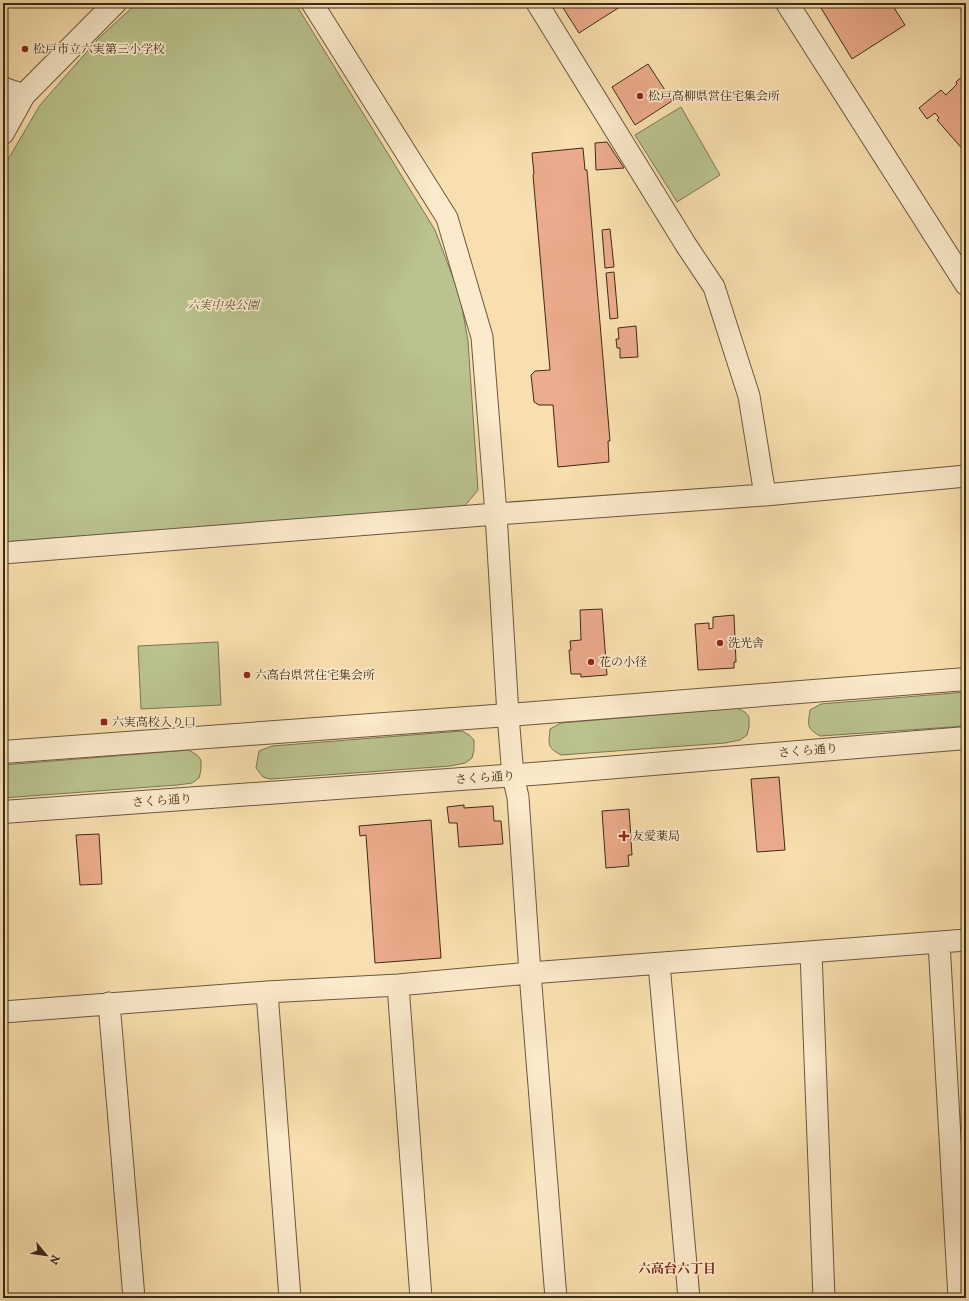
<svg xmlns="http://www.w3.org/2000/svg" width="969" height="1301" font-family="'IM FELL DW Pica','Noto Serif JP',serif">
<style>
.green{fill:#bac28d;stroke:#7a7653}
.building{fill:#ecab8c;stroke:#3b2b19}
.lines{fill:none;stroke-linecap:round;stroke-linejoin:round}
.minor-casing{stroke:#6a583e;stroke-width:23}
.tertiary-casing{stroke:#6a583e;stroke-width:24}
.minor{stroke:#fbeacb;stroke-width:21}
.tertiary{stroke:#fbeacb;stroke-width:22}
.poi-dot{fill:#8f2418;stroke:#fbeacb;stroke-width:1.5}
.labels{text-anchor:middle;dominant-baseline:central;stroke-width:3.5;stroke-linejoin:round;paint-order:stroke}
.poi-label{font-size:12px;fill:#3b2b19;stroke:#fbeacb;text-anchor:start}
.park-label{font-size:12px;font-style:italic;fill:#5b5136;stroke:#fbeacb}
.street-label{font-size:12px;fill:#3b2b19;stroke:#fbeacb}
.neighbourhood-label{font-size:13px;font-weight:bold;fill:#7a1f14;stroke:#fbeacb}
</style>
<rect width="100%" height="100%" fill="#f9dfaf"/>
<filter id="stains"><feTurbulence type="fractalNoise" baseFrequency=".005" numOctaves="4"/><feColorMatrix values="0 0 0 0 .2 0 0 0 0 .09 0 0 0 0 .02 0 0 0 .5 -.17"/></filter>
<radialGradient id="worn" r=".72"><stop offset=".6" stop-color="#630" stop-opacity="0"/><stop offset="1" stop-color="#630" stop-opacity=".3"/></radialGradient>
<path class="green" d="M137,3H295L435,230L460,296L468,341L478,490L463,508L3,542V168L40,105L99,38Z
M681,107L720,175L677,202L635,135Z
M218,642L221,705L141,709L138,646Z
M966,692V726L820,736C806,728 808,725 810,710L821,704Z
M737,708L745,712L749,717V727L747,735L740,740L725,743L561,755C546,747 549,744 550,729L561,723Z
M462,731L469,735L474,740V750L472,758L465,763L450,766L270,779L263,777L256,768L259,751L272,746Z
M189,750L197,755L201,760V770L199,778L192,783L177,785L3,798V765Z"/>
<path class="building" d="M560,3H626L579,33Z
M818,3H891L905,25L852,59Z
M648,64L672,101L635,125L612,87Z
M966,73V153L937,120L939,118L935,113L927,119L919,108L941,90L946,95L957,84L956,82Z
M607,142L624,168L596,170L595,143Z
M583,148L585,170H587L610,441H608L609,462L558,467L553,405H539L534,402L531,375L535,371L550,370L533,175L534,174L532,153Z
M610,229L614,267L605,268L602,230Z
M614,272L618,318L610,319L606,273Z
M636,326L638,357L620,358V348H617L616,339H619L618,328Z
M602,609L607,675L581,677V674H571L569,650H571L570,641L581,640L580,610Z
M734,615L736,662H734V668L698,670L695,624L709,623V629L713,628V617Z
M779,777L785,850L757,852L751,779Z
M464,805V808L493,806L494,821H501L503,844L459,847L457,823H449L447,807Z
M629,809L632,855H628L629,866L606,868L602,811Z
M431,820L441,958L375,963L366,835L360,836L359,826Z
M99,834L102,884L80,885L76,835Z
M3,848L6,881L3,882Z"/>
<g class="lines">
<defs>
<path id="minor" d="M312,3L447,218L482,337L496,514L508,715L513,776L518,797L530,973L556,1298
M537,3L686,245L714,287L749,396L765,495
M3,88L24,95
M3,553L496,514L765,495L966,476
M939,942L959,1298
M811,952L824,1298
M659,964L689,1298
M398,985L421,1298
M267,992L290,1298
M109,1003L134,1298
M3,1012L267,992L398,985L530,973L966,940"/>
<path id="tertiary" d="M787,3L966,284
M3,133L24,95L115,3
M3,752L508,715L966,679
M3,812L545,773L966,738"/>
</defs>
<use href="#minor" class="minor-casing"/>
<use href="#tertiary" class="tertiary-casing"/>
<use href="#minor" class="minor"/>
<use href="#tertiary" class="tertiary"/>
</g>
<g class="poi-dot">
<circle cx="25" cy="49" r="4"/>
<circle cx="640" cy="96" r="4"/>
<circle cx="720" cy="643" r="4"/>
<circle cx="591" cy="662" r="4"/>
<circle cx="247" cy="675" r="4"/>
<rect x="100" y="718" width="8" height="8" rx="2"/>
<path d="M622 830h4v4h4v4h-4v4h-4v-4h-4v-4h4z"/>
</g>
<g class="labels">
<g class="poi-label">
<text x="33" y="49">松戸市立六実第三小学校</text>
<text x="648" y="96">松戸高柳県営住宅集会所</text>
<text x="728" y="643">洗光舎</text>
<text x="599" y="662">花の小径</text>
<text x="255" y="675">六高台県営住宅集会所</text>
<text x="112" y="722">六実高校入り口</text>
<text x="632" y="836">友愛薬局</text>
</g>
<g class="park-label">
<text x="223" y="305">六実中央公園</text>
</g>
<g class="street-label">
<text transform="translate(808 751) rotate(-5)">さくら通り</text>
<text transform="translate(485 778) rotate(-4)">さくら通り</text>
<text transform="translate(162 801) rotate(-4)">さくら通り</text>
</g>
<g class="neighbourhood-label">
<text x="677" y="1269">六高台六丁目</text>
</g>
</g>
<rect width="969" height="1301" fill="none" stroke="#f9dfaf" stroke-width="16"/>
<rect x="4" y="4" width="961" height="1293" fill="none" stroke="#3b2b19" stroke-width="2"/>
<rect x="8" y="8" width="953" height="1285" fill="none" stroke="#3b2b19"/>
<g transform="translate(46 1255) rotate(119)" stroke="#fbeacb" stroke-width="3" paint-order="stroke">
<path d="M0-3L7 15L0 10L-7 15Z" fill="#3b2b19"/>
<text y="-6" font-size="11" font-weight="bold" text-anchor="middle" fill="#3b2b19">N</text>
</g>
<rect width="100%" height="100%" filter="url(#stains)"/>
<rect width="100%" height="100%" fill="url(#worn)"/>
</svg>
